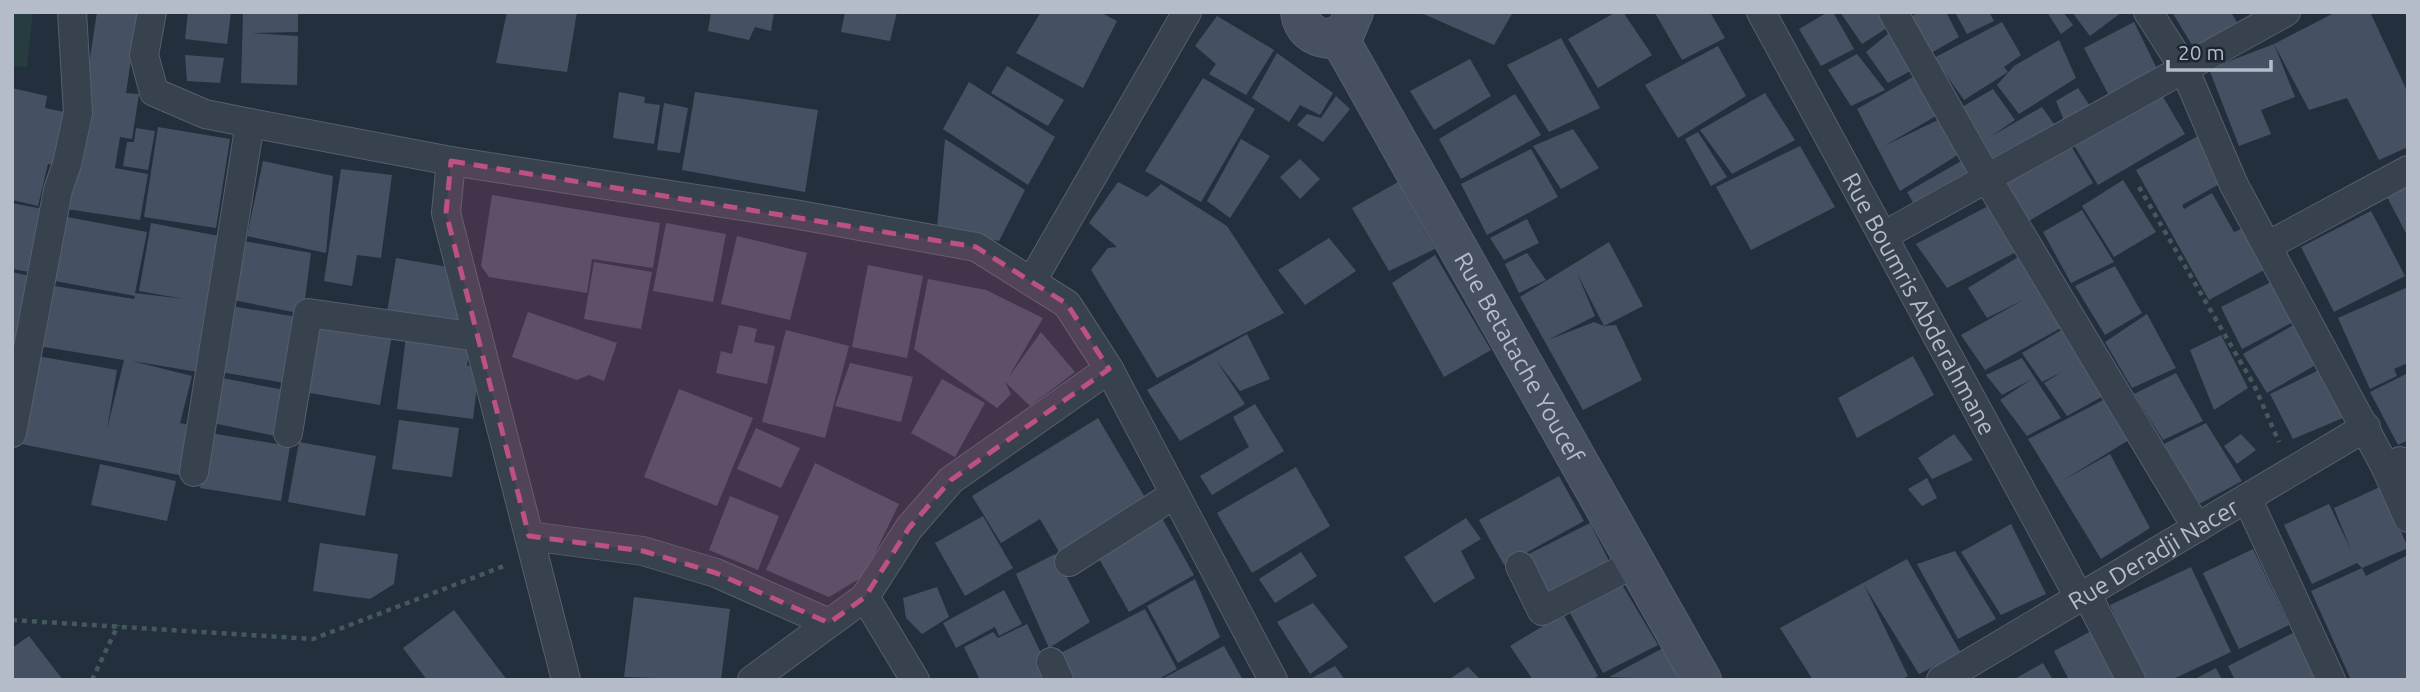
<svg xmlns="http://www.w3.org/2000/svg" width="2420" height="692" font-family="Ubuntu,sans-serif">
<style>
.green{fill:#263c3f}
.building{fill:#455162}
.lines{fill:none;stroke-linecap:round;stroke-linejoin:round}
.street-casing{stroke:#565f6c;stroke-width:30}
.secondary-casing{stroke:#565f6c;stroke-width:40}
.path{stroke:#44595c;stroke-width:4.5;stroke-dasharray:5 5;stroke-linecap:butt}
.street{stroke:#38414e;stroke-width:28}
.secondary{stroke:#465061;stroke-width:38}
.marked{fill:#bd5182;fill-opacity:0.2;stroke:#bd5182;stroke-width:5;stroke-dasharray:14 9;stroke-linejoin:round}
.labels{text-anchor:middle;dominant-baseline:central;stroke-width:5;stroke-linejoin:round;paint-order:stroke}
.street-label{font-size:24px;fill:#b4bcc9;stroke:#1d2633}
</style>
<rect width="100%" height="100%" fill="#242f3e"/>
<path class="green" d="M12,12H33L27,67L12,66Z"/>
<path class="building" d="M97,12H138L126,93L139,94L132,139L120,137L115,168L148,174L140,220L67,209Z
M188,12H231L227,44L185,39Z
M243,12H298V32L252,33L298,36L297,85L241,83Z
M507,12H577L567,72L496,63Z
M711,12H774L771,31L755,27L749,40L708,31Z
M845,12H897L890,41L841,32Z
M1041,12H1100L1117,21L1083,88L1016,53Z
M1419,12H1513L1494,45Z
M1616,12H1623L1652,55L1598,88L1568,39Z
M1710,12L1725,38L1682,60L1655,13Z
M1828,12H1833L1854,49L1821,66L1799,29Z
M1840,12H1881L1890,26L1862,44Z
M1919,12H1946L1959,37L1931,53L1910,17Z
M1955,12H1989L1994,21L1967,34Z
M2047,12H2063L2073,25L2061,34Z
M2072,12H2122L2090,36Z
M2172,12H2231L2238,24L2195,50Z
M2336,12H2370L2408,93V147L2379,160L2347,98L2309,110L2274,44Z
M1217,16L1274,50L1246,95L1209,74L1216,64L1195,46Z
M2002,22L2021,55L2004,67L2008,72L1964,100L1934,58Z
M2134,22L2161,77L2114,105L2084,48Z
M1895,28L1918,67L1888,83L1866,52Z
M1561,38L1600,108L1549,132L1507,65Z
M2059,40L2076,78L2019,114L1997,85L2014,66Z
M2274,44L2295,97L2261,110L2271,134L2239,146L2209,69Z
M1718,46L1746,96L1678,138L1645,85Z
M1277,53L1333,93L1320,115L1300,105L1289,122L1252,98Z
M1857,54L1885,90L1851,106L1828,70Z
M185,55L224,58L220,83L187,81Z
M1470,59L1491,96L1434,130L1410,91Z
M1007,66L1064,100L1048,126L991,93Z
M1918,74L1943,112L1884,146L1942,118L1964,151L1900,191L1857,109Z
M1203,78L1255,109L1201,202L1145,171Z
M969,82L1055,137L1028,185L943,129Z
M2156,85L2185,134L2098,185L2069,137Z
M12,88L47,96L45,108L74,114L62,167L48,164L38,206L12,200Z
M2078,88L2096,115L2067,128L2056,101Z
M1993,89L2015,120L1990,137L2042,107L2059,131L1997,165L1962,107Z
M619,92L645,97L644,103L660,105L654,144L613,138Z
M695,92L818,110L805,192L682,170Z
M1765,93L1795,140L1732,174L1700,130Z
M1515,94L1541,135L1461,179L1439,139Z
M1336,96L1350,109L1323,142L1297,125L1307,114L1321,118Z
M664,103L688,108L680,153L657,150Z
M158,127L230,139L216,228L144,217Z
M136,128L155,131L148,170L123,166L127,142H134Z
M1573,129L1599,168L1561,189L1533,146Z
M1698,132L1727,177L1711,186L1685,139Z
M2198,136L2223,182L2182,205L2184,209L2212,193L2234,232L2241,229L2264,270L2209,300L2136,170Z
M945,139L1025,190L999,241L937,228Z
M1241,139L1270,156L1230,218L1207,201Z
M2067,139L2093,183L2029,221L2002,175Z
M1800,146L1835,207L1751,250L1716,187Z
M1531,149L1558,197L1487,235L1461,184Z
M1300,159L1320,179L1300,199L1280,177Z
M1963,160L1976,178L1918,211L1907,192Z
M263,161L333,176L326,253L247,236Z
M341,169L392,175L381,258L357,255L352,286L324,281Z
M2123,180L2156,232L2114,257L2082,206Z
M2408,181V237L2385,193Z
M1118,182L1147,197L1161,184L1227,226L1284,313L1157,378L1091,270L1108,248L1117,247L1089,223Z
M1398,182L1435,249L1389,271L1352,208Z
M492,195L660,223L653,268L592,259L587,293L489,277L481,266Z
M12,203L48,210L36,273L12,269Z
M1992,204L2020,250L1947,288L1916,244Z
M2082,210L2114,262L2071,283L2043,232Z
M2371,211L2405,276L2334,312L2301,247Z
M67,217L147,232L135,293L184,299L139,291L151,223L219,236L198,372L132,361L192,376L180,423L194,426L184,476L21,444L37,356L117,370L107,429L124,360L38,346L48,285L134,299L135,296L55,281Z
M1527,219L1539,243L1504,260L1490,238Z
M666,223L726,234L713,302L653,291Z
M737,236L807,253L790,320L721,304Z
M1329,238L1356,271L1305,305L1278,270Z
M238,240L311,253L303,314L223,298Z
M1609,242L1643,306L1604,326L1577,273L1595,316L1548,340L1594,322L1604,326L1616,325L1642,380L1583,410L1520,297Z
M1527,253L1546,280L1519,293L1505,264Z
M2023,254L2068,324L1985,370L1961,335L2025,299L1987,318L1968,288Z
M1435,255L1491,350L1444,377L1392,283Z
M396,258L448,267L462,325L387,312Z
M594,262L652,272L641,329L584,319Z
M868,265L923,276L907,358L852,347Z
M2115,266L2142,313L2105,335L2075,286Z
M12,272L34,277L18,340L12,339Z
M928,279L986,290L1043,318L1008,378L1041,332L1075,372L1030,406L1005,382L1011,394L997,408L914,349Z
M2275,280L2297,320L2242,349L2221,307Z
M2408,287V363L2394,369L2397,376L2370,389L2338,318Z
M225,305L303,318L291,384L214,371Z
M528,312L617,343L604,381L589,375L577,380L512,357Z
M2147,314L2176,368L2132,388L2105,342Z
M315,322L392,335L380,405L304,392Z
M2297,323L2319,363L2267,393L2243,354Z
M739,325L757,329L754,342L775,346L767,384L716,373L721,351L732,354Z
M2063,329L2107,394L2067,416L2044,383L2062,372L2042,382L2022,353Z
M786,330L849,346L825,438L762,422Z
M1247,334L1270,379L1240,391L1216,360L1245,404L1180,441L1147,390Z
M2221,335L2248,388L2214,410L2190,350Z
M406,336L470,344L467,365L479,370L473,419L397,409Z
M1913,356L1934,395L1857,438L1838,398Z
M2022,358L2061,418L2027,436L2000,400L2032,379L2002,395L1986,375Z
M850,363L913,377L901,422L835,406Z
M2319,370L2345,417L2293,439L2270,394Z
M2176,373L2203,421L2163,440L2134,394Z
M2408,373V440L2398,445L2370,392Z
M217,377L284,390L275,436L208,422Z
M942,379L985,403L955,457L911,433Z
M679,389L753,418L717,506L644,477Z
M2113,395L2137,435L2062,481L2110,454L2150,528L2101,559L2028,439Z
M1255,404L1284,451L1212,495L1200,476L1249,447L1233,417Z
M1098,418L1150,506L1062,557L1040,519L1001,543L972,496Z
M399,420L459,428L452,477L392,469Z
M2206,423L2242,481L2199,504L2164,444Z
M756,428L800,448L781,488L737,469Z
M210,433L290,446L281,501L200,488Z
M1954,434L1973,460L1932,479L1918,458Z
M2241,434L2256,450L2237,464L2224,446Z
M299,442L376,456L365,516L288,502Z
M815,463L899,504L864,576L829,597L766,570Z
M100,464L176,481L167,521L91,505Z
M1296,467L1330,526L1252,573L1217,513Z
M1559,476L1584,521L1504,565L1479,520Z
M1927,478L1937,498L1922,506L1908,489Z
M2382,486L2408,548L2362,568L2357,563L2312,584L2284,525L2329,504L2351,550L2334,508Z
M730,496L779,516L758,570L709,550Z
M1158,511L1194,575L1129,612L1093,548Z
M983,516L1013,568L965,596L935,543Z
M1466,518L1481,539L1461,551L1475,578L1434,603L1404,557Z
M1590,523L1614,571L1551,604L1525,556Z
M2011,524L2046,594L2001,615L1961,552Z
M320,543L398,554L394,584L370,599L313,591Z
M2253,549L2289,625L2239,649L2203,573Z
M1955,551L1996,619L1958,639L1917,564Z
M1301,552L1317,576L1275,603L1259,579Z
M1055,554L1090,622L1049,648L1016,574Z
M2408,555V680H2351L2311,591L2362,568L2366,576Z
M1907,559L1961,653L1919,674L1864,585L1908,676L1901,680H1813L1780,628Z
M2191,567L2231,652L2171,680H2144L2110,605Z
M1618,578L1658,645L1603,673L1566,606Z
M1195,579L1220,637L1178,663L1147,606Z
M937,587L949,617L922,634L906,618L903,598Z
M1004,590L1022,624L999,636L995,627L956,648L943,623Z
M634,597L730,609L721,680L624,677Z
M1313,603L1348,647L1310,674L1277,622Z
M1145,609L1177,669L1157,680H1070L1057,655Z
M454,610L507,680H427L403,648Z
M1563,614L1598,676L1591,680H1533L1510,646Z
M1027,624L1053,678L980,680L964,647L993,632L998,638Z
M2095,629L2122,680H2069L2054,651Z
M2293,633L2317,680H2235L2228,666Z
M29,636L63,680H12V648Z
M1224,646L1243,680H1160Z
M1663,648L1679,680L1609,677Z
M2043,663L2053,680H2013Z
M1335,666L1345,680H1308Z
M1468,667L1481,680H1448Z
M2216,668L2222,680H2193Z"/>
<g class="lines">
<defs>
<g id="street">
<path d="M152,12L144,55L154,92L205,114L250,123L451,161L794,214L976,247L1067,304L1109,369L1273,680"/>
<path id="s1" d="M1761,12L2079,597"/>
<path d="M1893,12L1987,178L2197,528"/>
<path d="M2148,12L2184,68L2234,185L2386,468L2408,464"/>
<path d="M451,161L446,213L566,680"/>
<path d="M1883,236L2286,12"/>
<path d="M2267,246L2408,170"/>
<path d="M1032,281L1187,12"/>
<path d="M12,433L58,190L67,164L78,113L72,12"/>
<path d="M288,433L308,313L478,337"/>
<path d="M2400,461L2386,468L2408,518"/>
<path d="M194,472L250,123"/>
<path d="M2247,498L2331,680"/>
<path d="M529,536L643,551L716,573L829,623"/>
<path d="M1069,562L1175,494"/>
<path d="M1520,566L1542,611L1635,563"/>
<path d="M2086,593L2131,680"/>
<path d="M865,597L915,680"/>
<path d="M1051,662L1059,680"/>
<path d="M752,680L865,597L909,528L951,480L1109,369"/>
<path id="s2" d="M1941,680L2366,427"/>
</g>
<g id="secondary">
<path d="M1300,12C1302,29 1313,37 1329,39L1346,31L1354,12"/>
<path id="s3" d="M1338,36L1702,680"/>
</g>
</defs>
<use href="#street" class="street-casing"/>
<use href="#secondary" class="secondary-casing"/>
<path class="path" d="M2139,187L2254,385L2279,442
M12,620L313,639L504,566
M92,680L118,625"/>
<use href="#street" class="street"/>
<use href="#secondary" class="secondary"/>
</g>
<path class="marked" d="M451,161L976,247L1067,304L1109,369L951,480L909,528L865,597L829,623L716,573L643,551L529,536L446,213Z"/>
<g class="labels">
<g class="street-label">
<text stroke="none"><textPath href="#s1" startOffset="332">Rue Boumris Abderahmane</textPath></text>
<text stroke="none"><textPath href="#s3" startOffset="369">Rue Betatache Youcef</textPath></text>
<text stroke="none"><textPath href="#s2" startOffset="247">Rue Deradji Nacer</textPath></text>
</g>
</g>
<rect width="2420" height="692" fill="none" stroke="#b4bcc9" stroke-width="28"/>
<path d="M2168 60v10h103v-10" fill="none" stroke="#b4bcc9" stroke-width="3.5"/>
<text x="2178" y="60" font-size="21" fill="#b4bcc9" stroke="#1d2633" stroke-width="5" paint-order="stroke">20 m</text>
</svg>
